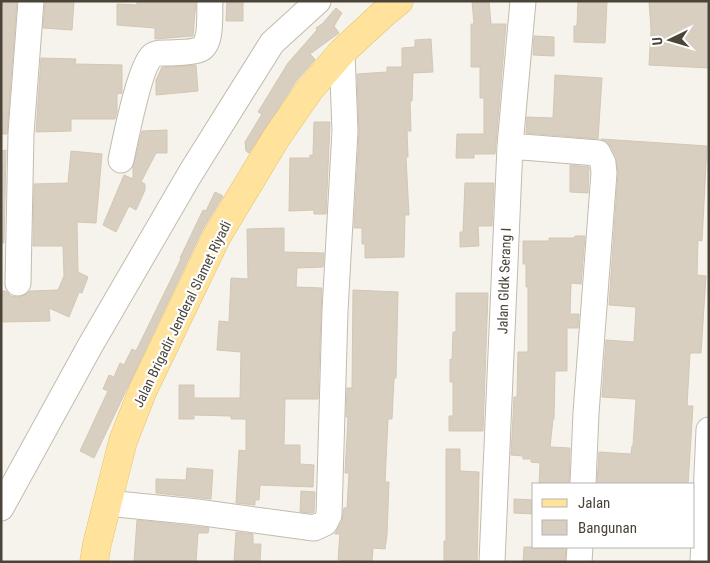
<svg xmlns="http://www.w3.org/2000/svg" width="710" height="563" font-family="'Roboto Condensed',sans-serif">
<style>
.building{fill:#d8cfc1;stroke:#d3c7b4}
.lines{fill:none;stroke-linecap:round;stroke-linejoin:round}
.minor-casing{stroke:#c2bbae;stroke-width:27}
.major-casing{stroke:#e6c16a;stroke-width:29}
.minor{stroke:#fff;stroke-width:25}
.major{stroke:#ffe39c;stroke-width:28}
.labels{text-anchor:middle;dominant-baseline:central;stroke-width:4.5;stroke-linejoin:round;paint-order:stroke}
.street-label{font-size:14px;fill:#4b4439;stroke:#fff}
</style>
<rect width="100%" height="100%" fill="#f6f3ec"/>
<path class="building" d="M1,1H17L7,134H1Z
M45,1H74L72,30L43,28Z
M137,1H196L193,36L155,39V28L117,25V4L137,5Z
M227,1H243V21H226Z
M472,1H489L491,24H506L495,154H474V158H456L457,134H484V98H480V67H471V24H474Z
M578,1H607L605,43L574,42V26H577Z
M649,1H709V68L649,65L651,30Z
M336,8L342,13L334,26L339,33L310,54L315,59L314,61L297,80L249,153L246,151L245,142L262,114L258,112L288,63L317,30L316,28L322,24Z
M534,36L554,37V56L533,55Z
M431,39L433,72L413,73L412,101H410L411,131H407L408,157H406L409,215H405L404,257L365,258V244H362V228H354L359,132L357,74L387,72V67H402V48L415,47V40Z
M41,58L76,59L75,64L122,65V93L117,94V111L115,119H71V131L36,132Z
M196,65L198,91L156,95V80L162,67Z
M555,75L602,78L598,139L526,133L527,117L553,118Z
M314,122H330L326,214H314V210L289,211L290,158H310V155H313Z
M167,130V153H156L141,182L145,184V190L136,210L129,206L116,232L103,225L124,175L133,179V167L142,131Z
M601,139L707,146L702,241L698,240L697,275L706,276L701,353H690L687,406H693L688,484H597L599,452L631,454L632,446H633L636,400L634,399L602,397L606,340L634,342L636,307L609,305L618,172L616,157L611,147L606,141Z
M6,150L4,243H1V151Z
M71,151L102,154L96,223L77,222L78,272L88,277L82,293L79,292L69,317L49,308L50,321L1,322V291H6L11,296L18,297L25,295L30,291L58,290L64,276L63,246H33L34,184L68,183Z
M570,165L589,167L588,193L570,192Z
M465,183H494L492,226H478L479,246L460,247V232H463Z
M215,192L223,196L203,229L94,458L80,451L108,391L103,389L109,375L114,377L120,363L124,365L132,349L136,351L181,259L180,258L203,210L206,211Z
M284,228V252L324,253L323,267L297,268L296,287L322,288L318,399H285L284,445H300V464L314,465L313,487L260,485L259,500H255V505L236,503L239,450L246,451V419H231V416L194,415V419H179V385H194V398H240L241,352L217,350L219,321L229,322L231,278L248,279L247,229Z
M575,236H585L581,284L571,283L570,314H579L578,328H567V371H555L554,419H553L550,447L570,448L569,484H539L540,463L531,462V459H523V456L511,455L514,397H517L518,352H528V287H526V264H523V241H549V238H574Z
M353,290L398,292L396,378H394L392,419H388L385,482H389L387,535L385,549L373,548L372,562L338,560L340,534H335L342,521L344,508H347L349,473H345L348,417H346L347,388H352Z
M456,293H488L483,431H449V416H453V382H450V359L452,360L453,332H456Z
M446,449H460V471L479,472L477,562H444V541H446Z
M187,468L213,470L211,499L156,493V479L186,480Z
M301,491L315,492L314,512L312,513L300,512Z
M514,499L534,500V514L514,513Z
M137,520L209,528L208,533H198L196,562H134Z
M236,532L253,534V544H261L260,562H234Z
M524,547H566L565,562H523Z"/>
<g class="lines">
<defs>
<path id="minor" d="M510,146L598,153L603,163L604,173L586,413L583,484
M121,160C125,141 140,66 152,56C157,52 165,53 171,53C179,52 189,53 198,50C213,46 209,15 210,1
M18,283L21,133L31,1
M107,503L197,512L314,528L325,523L329,515L335,311L345,131L342,52
M1,508L90,346L190,174L272,43L318,1
M492,562L510,146L523,1
M579,562L580,547
M703,562L709,430"/>
<path id="major" d="M94,562L97,544L123,441L143,390L217,236L276,138L310,89L342,52L383,14L399,1"/>
</defs>
<use href="#minor" class="minor-casing"/>
<use href="#major" class="major-casing"/>
<use href="#minor" class="minor"/>
<use href="#major" class="major"/>
</g>
<g class="labels">
<g class="street-label">
<text transform="translate(504 281) rotate(-88)">Jalan Gldk Serang I</text>
<text transform="translate(182 314) rotate(-64)">Jalan Brigadir Jenderal Slamet Riyadi</text>
</g>
</g>
<rect width="710" height="563" fill="none" stroke="#4b4439" stroke-width="5"/>
<rect x="532" y="483" width="162" height="65" fill="#ffffff" stroke="#b7b4b0"/>
<rect x="542" y="499" width="25" height="8" fill="#ffe39c" stroke="#b7b4b0"/>
<text x="578" y="508" font-size="15" fill="#4b4439">Jalan</text>
<rect x="542" y="520" width="25" height="15" fill="#d8cfc1" stroke="#b7b4b0"/>
<text x="578" y="533" font-size="15" fill="#4b4439">Bangunan</text>
<g transform="translate(670 40) rotate(265)" stroke="#ffffff" stroke-width="4" paint-order="stroke">
<path d="M0-4L9 19L0 12L-9 19Z" fill="#4b4439"/>
<text y="-8" font-size="14" font-weight="bold" text-anchor="middle" fill="#4b4439">U</text>
</g>
</svg>
